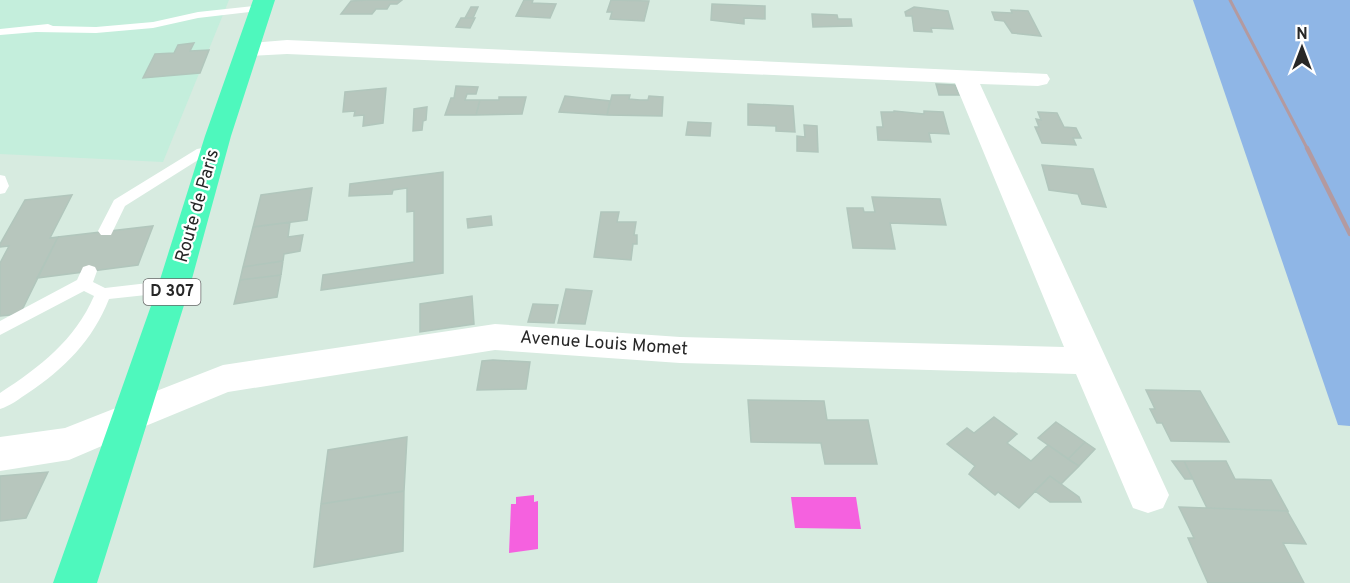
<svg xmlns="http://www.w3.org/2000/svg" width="1350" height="583" font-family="Overpass,sans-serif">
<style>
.education{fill:#c4eedc}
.green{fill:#8fb6e6}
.water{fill:#f561df}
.building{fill:#b7c6bd;stroke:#b1c6bc;stroke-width:1.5}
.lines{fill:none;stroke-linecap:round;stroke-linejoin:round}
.lane{fill:#fff;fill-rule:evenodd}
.street{fill:#fff;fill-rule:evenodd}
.secondary{fill:#fff;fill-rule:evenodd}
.primary{fill:#4ef8bd;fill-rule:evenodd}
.rail-far1{stroke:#b39aa0;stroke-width:3}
.rail{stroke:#b39aa0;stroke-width:4.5}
.labels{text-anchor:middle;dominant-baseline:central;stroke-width:4.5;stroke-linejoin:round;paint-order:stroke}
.shield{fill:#fff;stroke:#686868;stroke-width:1.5}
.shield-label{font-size:16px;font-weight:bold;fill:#272727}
.street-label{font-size:18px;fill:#272727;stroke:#fff}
</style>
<rect width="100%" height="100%" fill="#d7ebe0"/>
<path class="education" d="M0,0H229L163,162L0,154Z"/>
<path class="green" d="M1193,0H1350V426L1338,425Z"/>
<path class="water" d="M534,495V502L538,501V549L509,553L511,504H516V497Z
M791,497H856L861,529L795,528Z"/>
<path class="building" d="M368,0H402L397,4H390L387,9H376L372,14H341L351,1Z
M524,0H533L532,3L556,4L550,18L516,16Z
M611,0L649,1L644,21L610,19L612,12H607Z
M712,4L765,6V19L744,18V24L711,20Z
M471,7H478L473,18H465Z
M914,7L948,11L953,29L931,28L932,32L914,31L912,16H906L905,12Z
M1011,10L1028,11L1041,36L1012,33L1004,21L995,20L992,12L1012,13Z
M812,14L837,15L838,19H851L852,26L813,27Z
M461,18H475L470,28L456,27Z
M194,43L190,51L209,50L200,73L143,78L155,54L174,53L178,45Z
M936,84L955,85L959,95H939Z
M456,86L478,87L476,94H467L465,100H480L476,115H445L451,98H454Z
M386,88L383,123L363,126L364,115L354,116L355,111L343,112L345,92Z
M612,95H630L629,99L640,100H648L649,96L663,97L662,116L607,115Z
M565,96L610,101L607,115L559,112Z
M499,97H526L522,114L476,115L480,100H499Z
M748,104L793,106L795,132L776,131V126L748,125Z
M427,107L426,120L423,121L422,130L413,131L414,109Z
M894,111L924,114V111L943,112L949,134L929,133L931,142L878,140L877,127H883L881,112H894Z
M1038,112L1057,113L1064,127L1076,128L1081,138H1073L1076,145L1042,143L1035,127H1039L1036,119L1041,120Z
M688,122L711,123L710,136L686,135Z
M804,125L817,126L818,152L797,151V136L805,137Z
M1042,165L1093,169L1106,207L1082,204L1078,194L1049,190Z
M443,172V273L321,290L323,275L414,262V211L407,212V188L393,190L392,194L349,196L350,184Z
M312,188L307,220L253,227L261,195Z
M72,195L50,238L58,237L20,314L0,316V263L9,246L0,247V244L25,200Z
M872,197L940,199L946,225L890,223L895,249L853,248L847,208H863L864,212H875Z
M601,212H619L617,222H636L634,235H637V244H633L631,260L594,257Z
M491,216L492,225L468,228L467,219Z
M290,222L288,237L303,235L300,251L284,254L283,261L243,267L253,227Z
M153,226L138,265L37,278L58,237Z
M283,261L281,275L240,280L243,267Z
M281,275L277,297L234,304L240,280Z
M566,289L592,291L585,324L558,323Z
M472,296L474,324L420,332V304Z
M533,304L558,305L554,323L528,322Z
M493,360L530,362L526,389L477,390L482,361Z
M1146,390L1200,391L1229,442L1171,441L1162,423H1157L1150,409H1155Z
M748,400L824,401L827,420H868L877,464H825L821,443L751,442Z
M994,417L1017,434L1007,443L1031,461L1048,445L1079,466L1061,484L1050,476L1019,508L998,492L995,495L969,474L975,466L947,444L967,428L974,433Z
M1056,422L1085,442L1068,459L1038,438Z
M407,437L404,491L321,504L328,450Z
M1085,442L1095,449L1079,466L1068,459Z
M1172,461H1184L1193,479H1185Z
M1184,461H1226L1235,479L1271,480L1288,511L1207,508Z
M48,472L26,518L0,521V476Z
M1050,476L1079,497L1081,502H1050L1035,491Z
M404,491L403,551L314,567L321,504Z
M1179,507L1287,511L1306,544L1283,543L1304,583H1208L1188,538H1194Z"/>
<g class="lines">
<path class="lane" d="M262,5L266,6V10L198,18L153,28L96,33L36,32L0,35V29L48,24L53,26L96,27L153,22L198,12Z
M214,146L221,150L219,153L206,155L125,206L111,235H101L98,231L114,200L197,149Z
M0,175L5,176L9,186L5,193L0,194Z
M89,265L95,267L97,271L93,282L105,288L174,280L180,282L182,286L180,290L174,292L109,299C93,340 64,369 28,393C19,399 10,406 0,409V393C40,367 75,340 94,296L84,291L0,335V321L77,280L83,267Z"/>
<path class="street" d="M287,40L1047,74L1050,79L1047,84L1038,86L980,84L1169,495L1163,508L1148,513L1133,508L1076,374L680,363L495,350L228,392L131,432L118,428L112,417L118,406L223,365L495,324L680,337L1064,347L955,83L287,54L248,56L240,54L236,49L240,44Z"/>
<path class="secondary" d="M131,402L144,406L150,417L144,428L69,460L0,471V437L65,428Z"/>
<path class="primary" d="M253,0H275L231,136L190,286L97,583H53L158,286L205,136Z"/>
<path class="rail-far1" d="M1230,0L1308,150"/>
<path class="rail" d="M1307,148L1350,234"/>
</g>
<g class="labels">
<rect class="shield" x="143.5" y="279" width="57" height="26" rx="4.5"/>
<g class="shield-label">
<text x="172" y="292">D 307</text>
</g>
<g class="street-label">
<text transform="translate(198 206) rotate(-74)">Route de Paris</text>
<text transform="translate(604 344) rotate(4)">Avenue Louis Momet</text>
</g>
</g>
<g transform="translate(1302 48)" stroke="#ffffff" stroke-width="4.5" paint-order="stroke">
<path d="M0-4.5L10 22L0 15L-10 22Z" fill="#272727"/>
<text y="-9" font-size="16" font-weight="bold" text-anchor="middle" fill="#272727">N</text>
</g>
</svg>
